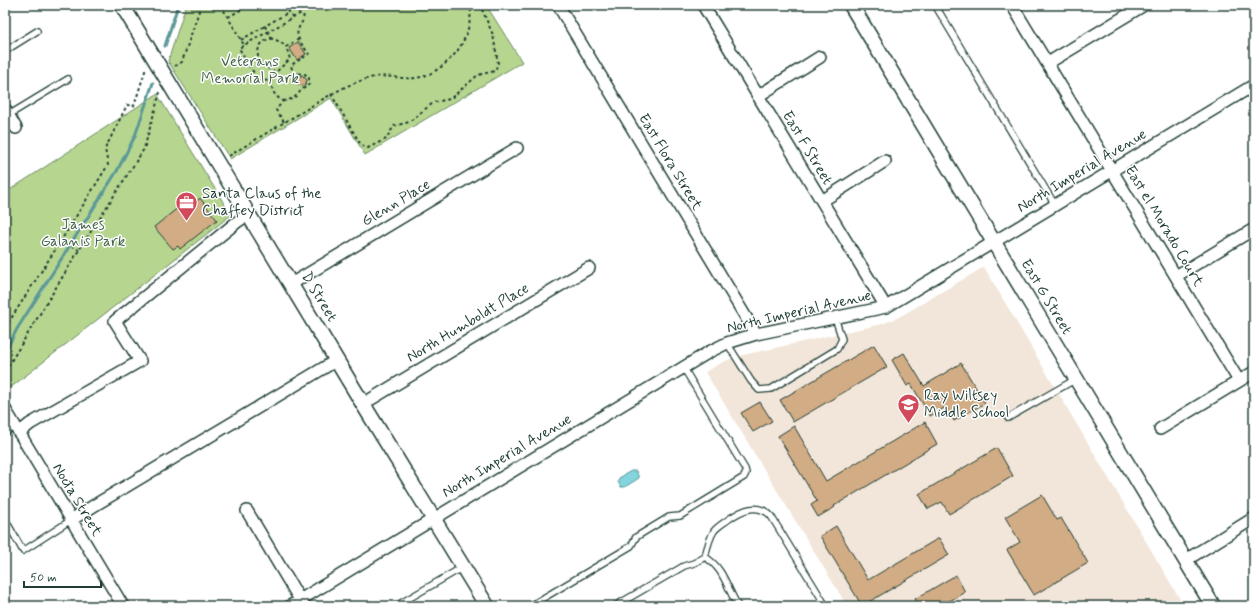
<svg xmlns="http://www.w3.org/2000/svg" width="1259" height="611" font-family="Mynerve,sans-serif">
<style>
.built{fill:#f2e6da}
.green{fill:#b6d68f;stroke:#6a8a62}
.water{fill:#83d4dc;stroke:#5b9899}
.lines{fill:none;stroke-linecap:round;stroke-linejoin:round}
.stream{stroke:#5b9899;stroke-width:3}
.building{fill:#d2ac84;stroke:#1f3d34}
.service-casing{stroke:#1f3d34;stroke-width:8}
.minor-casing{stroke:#1f3d34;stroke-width:14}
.tertiary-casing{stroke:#1f3d34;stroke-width:17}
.path{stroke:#1f3d34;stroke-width:2;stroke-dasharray:3 3;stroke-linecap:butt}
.service{stroke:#fff;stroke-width:5.5}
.minor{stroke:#fff;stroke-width:11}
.tertiary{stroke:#fff;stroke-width:14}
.labels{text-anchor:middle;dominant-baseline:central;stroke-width:3;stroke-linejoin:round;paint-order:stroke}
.park-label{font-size:15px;fill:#45634b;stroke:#fff}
.street-label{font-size:15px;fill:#1f3d34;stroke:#fff}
.poi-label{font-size:15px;fill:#1f3d34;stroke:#fff;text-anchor:start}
</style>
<rect width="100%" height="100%" fill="#fff"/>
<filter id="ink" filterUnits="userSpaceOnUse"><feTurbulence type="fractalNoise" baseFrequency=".025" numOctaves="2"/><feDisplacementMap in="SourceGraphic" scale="8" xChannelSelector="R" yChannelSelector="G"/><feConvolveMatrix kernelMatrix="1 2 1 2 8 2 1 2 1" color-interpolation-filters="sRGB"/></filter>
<g filter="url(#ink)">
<path class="built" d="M984,267L1184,606H847L705,372L725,361L743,355L882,324L899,317Z"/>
<path class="green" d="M186,5H486L522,62L365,155L331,98L230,159L168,61Z
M157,94L231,215L10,388L5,380V193Z"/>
<path class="water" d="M631,471H636L639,478L625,487H621L618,482L619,478Z"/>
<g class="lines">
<path class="stream" d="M165,46L178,5
M5,352L17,329L117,171L135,136L153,83"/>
</g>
<path class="building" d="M298,42L306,54L297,60L289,48Z
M302,75L307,80L305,86L298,85L297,78Z
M200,198L217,220L180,249L178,246L173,249L154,227L184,203L188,209Z
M874,345L887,367L793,422L780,400Z
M904,353L924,386L961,363L985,403L954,421L946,407L930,416L911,384L907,386L892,360Z
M760,402L772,421L753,432L741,413Z
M925,422L937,444L834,506L835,507L818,517L811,505L817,501L778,436L794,426L826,481Z
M997,448L1013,476L949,514L942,502L928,509L919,494Z
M1042,495L1057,520L1061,518L1088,563L1034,595L1007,550L1020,542L1005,517Z
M836,526L868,580L939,538L949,555L862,606L820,536Z
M956,575L965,592L941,606H920L915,599Z"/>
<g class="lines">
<defs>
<path id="service" d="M935,5L1055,205
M5,51L37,31
M7,116L68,79
M727,343L751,381L759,390L771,389L837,349L842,339L835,318
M1008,418L1076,379
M5,433L14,425
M5,519L23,551L71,520
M705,557C724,568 727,589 738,606
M396,606L463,567
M530,606L631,546L636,537L669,517L680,516L744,477L746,473L745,469L683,367
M615,606L684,566L694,563L705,557C707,548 709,539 714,531C718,526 724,523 729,519C742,510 758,502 771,516L826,606"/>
<path id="minor" d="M558,5L756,334
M703,5L886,307
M1012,5L1239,381
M1048,63L1144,5
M758,96L820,57
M5,109L16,128
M822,201L885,161
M1176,276L1254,229
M291,284L517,148
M363,404L589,268
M5,409L123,606
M1160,429L1254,372
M19,433L30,424L140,361L115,321L237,222L249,214
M247,511L303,605
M71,520L95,505L337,360
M1186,560L1254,518
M290,606L709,352L727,343L756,334L886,307L1254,85"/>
<path id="tertiary" d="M122,5L363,404L487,606
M851,5L1213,606"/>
</defs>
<use href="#service" class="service-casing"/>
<use href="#minor" class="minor-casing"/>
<use href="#tertiary" class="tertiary-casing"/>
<path class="path" d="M225,5L223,9L244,45
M285,5L292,17
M228,17L249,5
M272,39L265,26L289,12
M241,40L265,26
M175,66L182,62L201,5
M275,73C271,69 264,67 260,62C255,53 259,42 269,39C275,38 282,43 286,47
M271,81L275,73L290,59L286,47L299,39
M331,94L361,145L368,148L386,139L394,126L409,122L429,106L435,102L450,99L478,75L495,71L498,63L493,35L480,5
M283,101C293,100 297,96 302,89L307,87L309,84V78L305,74L293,73L291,65L309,54C305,48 295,38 298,30C301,21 305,22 303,12
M284,122L276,110L283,101C274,96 272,91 271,81L258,80L239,48L303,12L299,5
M229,156C253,141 278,126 302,112C323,99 346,84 370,78C393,72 411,86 435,71C460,55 471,34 471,5
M62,239L79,250
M5,328L62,239L108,165L105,149L127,105L134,106L146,68
M5,371L79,250L144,149L160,92"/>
<use href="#service" class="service"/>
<use href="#minor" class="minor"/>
<use href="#tertiary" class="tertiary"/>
</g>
</g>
<defs>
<symbol id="office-pin" viewBox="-11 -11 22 30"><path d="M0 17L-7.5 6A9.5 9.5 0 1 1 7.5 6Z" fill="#d1495b" stroke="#fff"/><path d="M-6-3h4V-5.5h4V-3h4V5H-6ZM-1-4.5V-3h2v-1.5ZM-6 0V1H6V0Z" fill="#fff"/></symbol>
<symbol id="school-pin" viewBox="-11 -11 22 30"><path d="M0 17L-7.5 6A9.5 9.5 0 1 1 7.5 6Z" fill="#d1495b" stroke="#fff"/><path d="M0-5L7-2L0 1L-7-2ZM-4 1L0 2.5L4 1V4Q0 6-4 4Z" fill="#fff"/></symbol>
</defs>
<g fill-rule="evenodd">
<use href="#office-pin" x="174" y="190" width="25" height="34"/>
<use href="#school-pin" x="896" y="392" width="25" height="34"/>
</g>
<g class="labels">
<g class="park-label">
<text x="250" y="62">Veterans<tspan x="250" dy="17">Memorial Park</tspan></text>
<text x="83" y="225">James<tspan x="83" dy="17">Galanis Park</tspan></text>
</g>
<g class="street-label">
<text transform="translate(807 148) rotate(59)">East F Street</text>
<text transform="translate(670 162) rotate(59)">East Flora Street</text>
<text transform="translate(1082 171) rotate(-31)">North Imperial Avenue</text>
<text transform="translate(396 203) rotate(-31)">Glenn Place</text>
<text transform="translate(1164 226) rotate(59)">East el Morado Court</text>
<text transform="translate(319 297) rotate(59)">D Street</text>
<text transform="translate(1046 297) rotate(59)">East G Street</text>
<text transform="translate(799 312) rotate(-13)">North Imperial Avenue</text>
<text transform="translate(468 323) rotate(-31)">North Humboldt Place</text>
<text transform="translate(507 456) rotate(-31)">North Imperial Avenue</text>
<text transform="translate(77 500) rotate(59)">Nocta Street</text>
</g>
<g class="poi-label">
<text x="202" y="194">Santa Claus of the<tspan x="202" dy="17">Chaffey District</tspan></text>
<text x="924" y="396">Ray Wiltsey<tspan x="924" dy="17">Middle School</tspan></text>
</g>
</g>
<rect width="1259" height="611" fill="none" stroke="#fff" stroke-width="20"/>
<rect x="10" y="10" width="1239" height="591" fill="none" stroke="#1f3d34" stroke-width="1.5" filter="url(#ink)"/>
<path d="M24 581v6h77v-6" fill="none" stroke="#1f3d34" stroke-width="2"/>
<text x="30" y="581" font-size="12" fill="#1f3d34" stroke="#ffffff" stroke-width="3" paint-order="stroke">50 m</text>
</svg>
